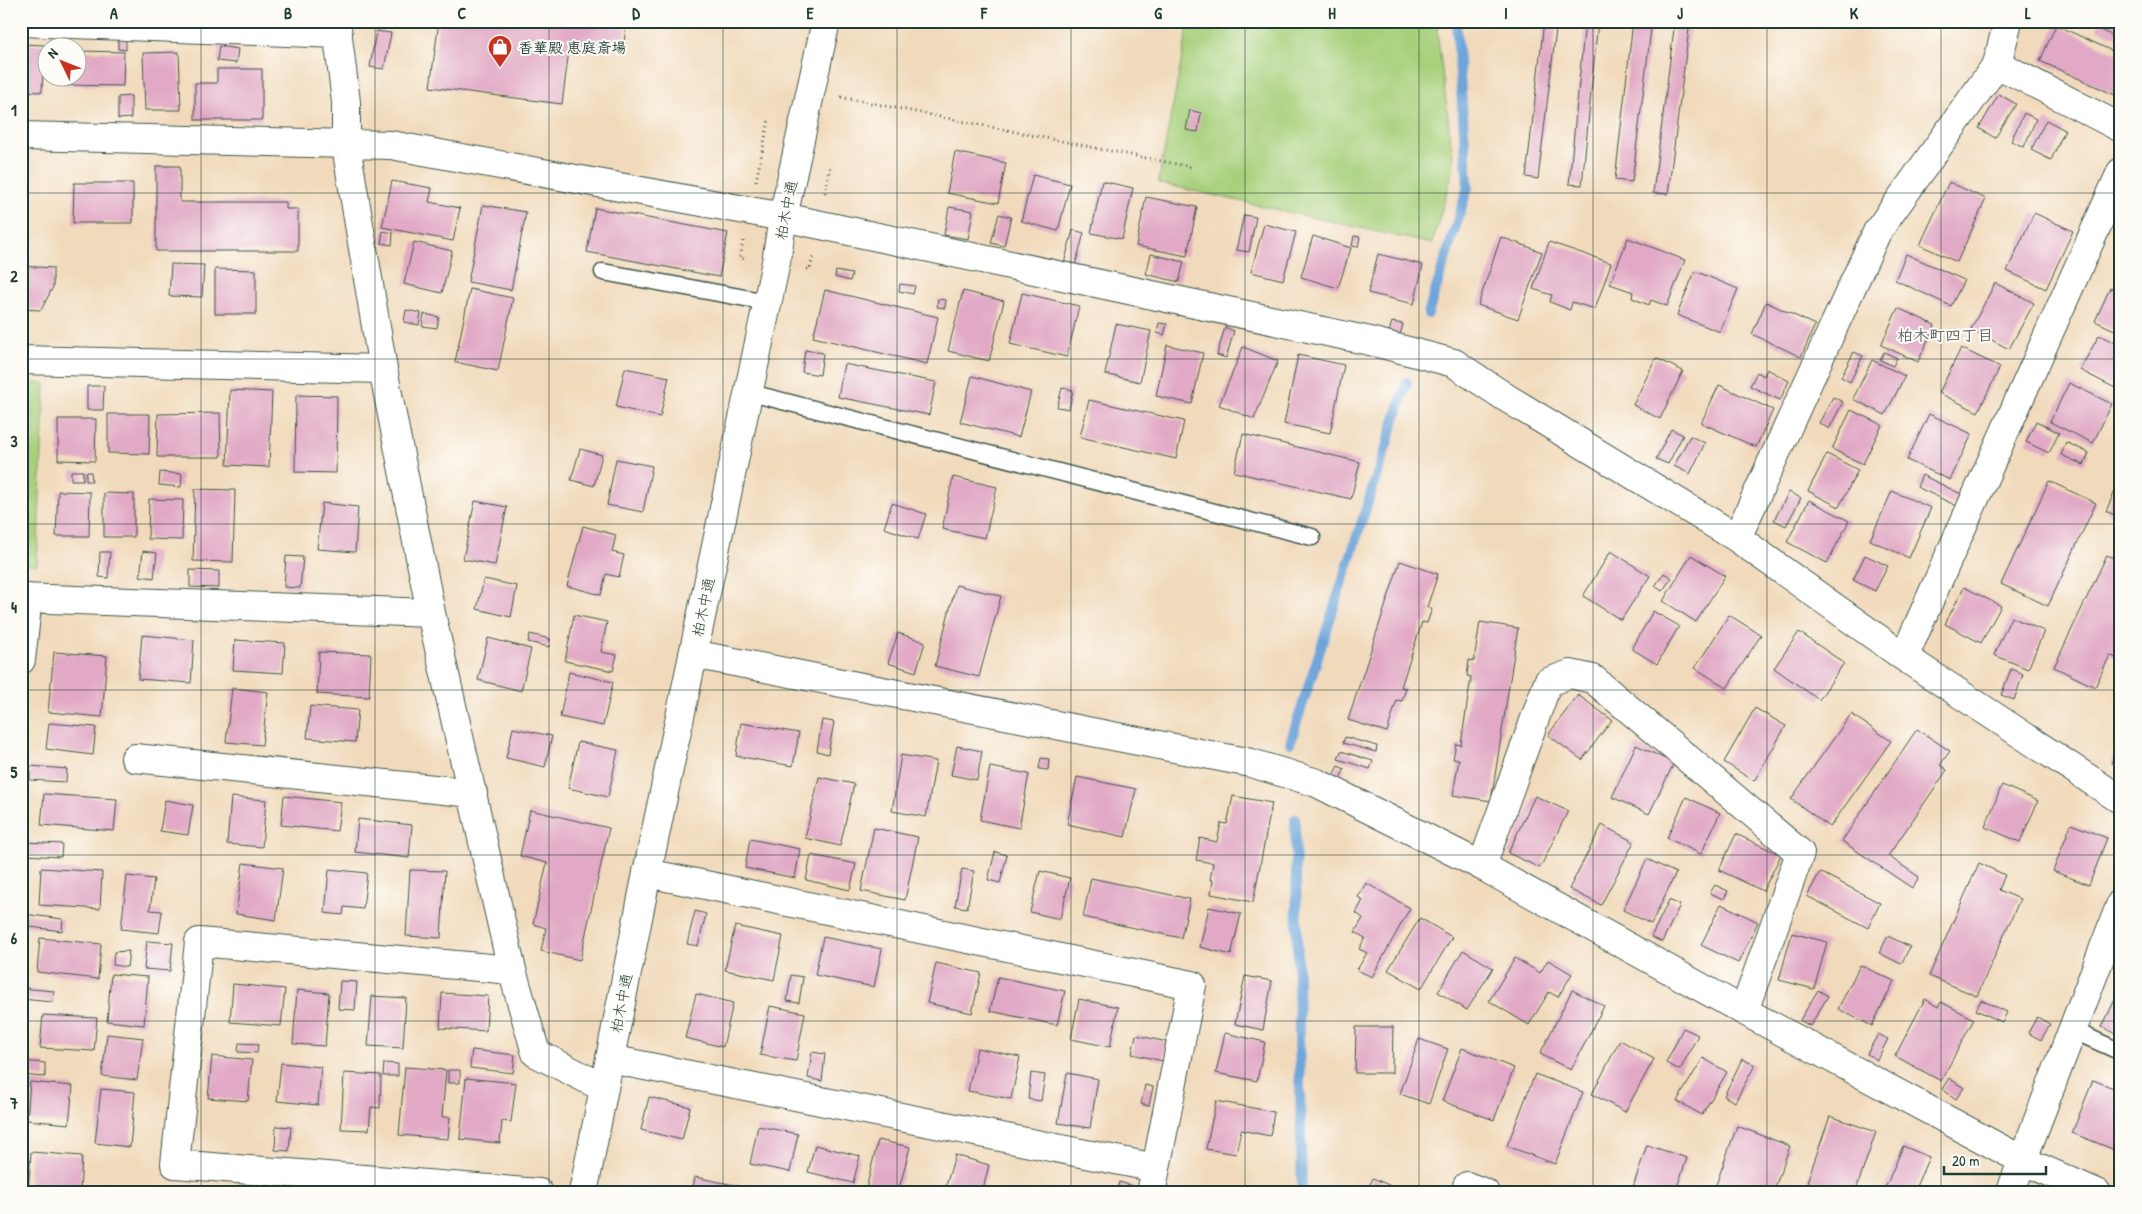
<svg xmlns="http://www.w3.org/2000/svg" width="2142" height="1214" font-family="'Patrick Hand','Klee One',sans-serif">
<style>
.green{fill:#a7d07b;stroke:#638658}
.lines{fill:none;stroke-linecap:round;stroke-linejoin:round}
.stream{stroke:#6ca6dc;stroke-width:10}
.building{fill:#e1a9c5}
.service-casing{stroke:#3e5548;stroke-width:19}
.minor-casing{stroke:#3e5548;stroke-width:30}
.tertiary-casing{stroke:#3e5548;stroke-width:30}
.path{stroke:#3e5548;stroke-width:3;stroke-dasharray:1 4;stroke-linecap:butt}
.service{stroke:#fff;stroke-width:16}
.minor{stroke:#fff;stroke-width:28}
.tertiary{stroke:#fff;stroke-width:28}
.grid{fill:none;stroke:#1f3d34;stroke-width:1;stroke-opacity:0.55}
.labels{text-anchor:middle;dominant-baseline:central;stroke-width:4;stroke-linejoin:round;paint-order:stroke}
.poi-label{font-size:15px;font-weight:bold;fill:#1f3d34;stroke:#fdfcf7;text-anchor:start}
.street-label{font-size:15px;fill:#1f3d34;stroke:#fdfcf7}
.neighbourhood-label{font-size:16px;font-weight:bold;fill:#636367;stroke:#fdfcf7}
.neatline{fill:none;stroke:#1f3d34;stroke-width:2}
.grid-label{font-size:16px;text-anchor:middle;font-weight:bold;fill:#1f3d34}
</style>
<rect width="100%" height="100%" fill="#fdfcf7"/>
<filter id="ink" filterUnits="userSpaceOnUse"><feTurbulence type="fractalNoise" baseFrequency=".02" numOctaves="2"/><feDisplacementMap in="SourceGraphic" scale="10" xChannelSelector="R" yChannelSelector="G"/><feConvolveMatrix kernelMatrix="1 2 1 2 8 2 1 2 1" color-interpolation-filters="sRGB"/></filter>
<filter id="wash" filterUnits="userSpaceOnUse"><feTurbulence type="fractalNoise" baseFrequency=".0096" numOctaves="4" result="noise"/><feDisplacementMap in="SourceGraphic" scale="20" xChannelSelector="R" yChannelSelector="G"/><feGaussianBlur stdDeviation="1.12" result="paint"/><feColorMatrix in="noise" values="0 0 0 0 0 0 0 0 0 0 0 0 0 0 0 0 0 1.4 0 .05"/><feComposite in="paint" operator="in"/></filter>
<g filter="url(#wash)">
<rect width="100%" height="100%" fill="#f1dabb"/>
<path class="green" d="M1189,21H1436L1454,167L1432,244L1158,183Z
M21,382L45,383L37,565L21,564Z"/>
<g class="lines">
<path class="stream" d="M1428,314L1468,187L1456,21
M1290,743L1407,382
M1295,819L1302,1193"/>
</g>
<g id="blocks">
<path class="building" d="M439,21H627L623,49L570,42L562,104L430,87Z
M1544,21H1557L1538,179L1526,177Z
M1585,21H1598L1582,185L1569,184Z
M1633,21H1652L1632,182L1615,180Z
M1675,21H1690L1668,194L1653,193Z
M1920,21H1932L1930,27L1919,23Z
M2100,21H2121V39L2097,29Z
M2056,25L2121,55V82L2115,95L2040,61Z
M376,31L391,33L384,69L370,67Z
M118,39L126,40V50L118,49Z
M21,44L44,45L42,92L21,91Z
M219,46L238,49L236,63L217,61Z
M78,51L124,52L123,86L64,85V78H78Z
M179,52L181,110H145L143,53Z
M217,69H262V120H195V83H217Z
M1999,94L2016,104L1995,138L1979,128Z
M131,96V118L118,119V97Z
M1190,110L1201,113L1198,132L1186,130Z
M2024,113L2036,119L2024,147L2011,141Z
M2046,120L2065,130L2051,160L2031,150Z
M955,152L1006,163L998,203L947,193Z
M156,166H180V202H286V209H298V251H156Z
M1033,175L1070,184L1058,231L1021,221Z
M392,181L432,188L429,202L460,208L453,241L382,227Z
M1102,181L1133,188L1122,239L1091,233Z
M1949,182L1986,199L1957,262L1920,245Z
M74,183H133V223H73Z
M1146,197L1197,207L1187,256L1136,246Z
M483,205L526,212L511,290L468,282Z
M949,207L973,211L968,239L944,235Z
M595,208L728,233L719,277L587,252Z
M2034,213L2073,231L2046,289L2007,271Z
M999,214L1011,217L1004,246L991,243Z
M1244,215L1256,217L1249,252L1236,250Z
M1264,224L1296,232L1283,280L1251,272Z
M1073,230L1084,233L1075,266L1064,263Z
M383,231L393,233L392,245L381,243Z
M1313,236L1351,248L1338,288L1301,277Z
M1354,236L1360,237L1358,247L1352,246Z
M1501,237L1542,252L1518,319L1478,305Z
M1628,238L1685,260L1667,306L1651,300L1649,305L1632,298L1633,292L1610,284Z
M414,242L452,251L442,293L404,284Z
M1549,242L1611,263L1595,309L1572,302L1570,310L1550,302L1552,295L1533,289Z
M1151,254L1184,262L1179,282L1146,274Z
M1378,254L1423,265L1414,304L1368,293Z
M1906,254L1964,280L1951,306L1895,280Z
M171,264L204,265L202,297L169,296Z
M21,266L53,268V287L41,310L21,309Z
M215,269L256,270V314H215Z
M836,271L852,274L850,281L835,277Z
M1695,271L1738,289L1720,332L1677,315Z
M1995,283L2034,303L2009,349L1971,329Z
M900,284L915,286L913,294L899,291Z
M2110,288L2121,293V333L2095,321Z
M470,289L513,298L498,371L455,362Z
M825,290L938,317L927,364L813,337Z
M963,291L1004,301L989,361L948,351Z
M1022,293L1079,306L1067,357L1010,344Z
M938,299L946,300L945,308L937,307Z
M1766,302L1815,325L1801,357L1752,334Z
M1898,308L1935,325L1918,362L1881,345Z
M406,310L421,313L419,325L404,322Z
M424,314L439,317L437,328L422,326Z
M21,319H27L25,340L21,339Z
M1392,322L1403,324L1400,335L1389,332Z
M1159,323L1167,324L1164,335L1157,333Z
M1116,324L1151,331L1140,382L1105,374Z
M1225,327L1234,331L1226,358L1217,355Z
M2099,335L2121,346V391L2080,370Z
M1167,345L1203,353L1192,404L1156,396Z
M1243,347L1278,361L1254,419L1219,405Z
M1961,348L2000,367L1978,412L1939,393Z
M805,350L823,353L820,375L802,372Z
M1854,352L1863,356L1850,382L1841,377Z
M1884,352L1897,358L1893,366L1880,360Z
M1298,355L1344,365L1330,433L1284,424Z
M1656,358L1683,371L1660,419L1633,405Z
M1872,360L1905,376L1885,415L1853,399Z
M844,364L936,382L929,415L838,397Z
M625,368L669,377L660,417L616,407Z
M1767,369L1789,381L1780,400L1750,386L1757,372L1764,376Z
M972,376L1031,392L1019,437L960,422Z
M2069,383L2112,404L2093,443L2050,422Z
M1719,385L1773,410L1756,447L1701,423Z
M87,386H104L103,410H87Z
M1062,388L1073,390L1069,409L1057,407Z
M230,390L272,392L269,467L227,465Z
M296,395L337,396L336,473L295,472Z
M1833,397L1843,402L1829,429L1819,423Z
M1089,400L1184,421L1176,459L1080,437Z
M1851,410L1882,425L1863,464L1832,449Z
M220,413L221,457H157L158,414Z
M108,414H150L149,454L108,453Z
M1929,414L1972,434L1950,480L1907,460Z
M58,419H96L95,461L58,460Z
M2036,421L2059,433L2049,453L2026,442Z
M1671,429L1683,435L1668,464L1656,459Z
M1243,434L1360,462L1351,499L1234,472Z
M1690,436L1705,443L1690,474L1674,466Z
M2066,442L2089,453L2084,465L2061,455Z
M580,449L602,455L594,486L571,480Z
M1827,454L1858,470L1839,507L1808,491Z
M616,459L652,466L643,512L607,505Z
M71,471H83V480H71Z
M86,472H91L92,481H86Z
M160,472L182,474L181,487L159,485Z
M1922,475L1963,495L1957,506L1917,487Z
M953,477L997,487L985,538L942,529Z
M2049,481L2096,503L2048,606L2001,584Z
M2119,482L2121,483V518L2106,511Z
M195,489L235,490L233,562L193,561Z
M58,491L90,492L89,536H56Z
M1892,491L1931,508L1909,558L1870,540Z
M1789,492L1801,498L1786,526L1774,520Z
M104,493L134,494V537H104Z
M149,499L183,500L182,540L148,539Z
M1809,500L1849,521L1827,563L1787,542Z
M475,501L507,507L495,565L463,559Z
M322,503L358,507L355,552L317,549Z
M892,503L926,514L918,539L884,528Z
M583,526L616,535L612,552L624,555L619,577L606,574L601,595L567,586Z
M143,551L157,553L154,578L140,576Z
M1611,551L1650,576L1621,620L1583,596Z
M100,552H110L108,578L99,577Z
M1691,555L1725,576L1696,622L1663,601Z
M1865,555L1888,566L1875,591L1853,580Z
M2107,555L2121,562V661L2110,655L2095,687L2054,667Z
M286,556L303,557L300,588L284,587Z
M1400,561L1438,574L1427,607L1432,609L1427,623L1422,622L1401,687L1406,688L1402,701L1397,700L1387,732L1348,720Z
M190,570L219,571V588L190,587Z
M1664,573L1672,578L1662,591L1655,586Z
M484,579L517,586L511,617L477,609Z
M956,585L1001,596L979,677L935,666Z
M1964,587L2001,606L1981,643L1945,624Z
M1653,611L1679,626L1657,664L1632,649Z
M574,615L607,622L601,652L617,655L613,671L565,661Z
M1729,615L1761,635L1727,688L1695,668Z
M2011,617L2044,631L2028,669L1994,655Z
M1480,622L1518,628L1491,801L1453,795L1459,759H1453L1456,744L1461,745L1471,677L1467,676L1469,660L1474,661Z
M1799,632L1844,663L1819,700L1774,668Z
M898,633L925,642L916,672L888,663Z
M530,634L550,639L549,647L528,642Z
M142,635L194,640L191,683L138,679Z
M488,638L531,649L521,691L478,680Z
M235,640L285,643L283,673L233,670Z
M54,652L107,656L102,717L48,712Z
M319,652L371,654L369,697L317,694Z
M2011,669L2023,674L2014,700L2001,695Z
M569,672L613,682L603,726L560,717Z
M232,688L268,692L262,745L226,742Z
M1578,695L1612,720L1582,760L1548,735Z
M310,706L358,710L355,742L307,738Z
M1755,708L1786,726L1754,781L1724,762Z
M1851,714L1891,741L1830,827L1791,799Z
M822,720L834,722L828,754L817,751Z
M49,723L96,727L93,755L46,749Z
M741,723L799,733L793,766L736,756Z
M513,728L552,736L545,767L506,758Z
M1917,729L1950,751L1940,765L1947,770L1888,856L1919,877L1912,888L1842,841Z
M1345,737L1377,746L1376,752L1343,743Z
M578,742L618,750L608,797L568,788Z
M1636,745L1674,763L1649,814L1612,797Z
M957,746L982,751L977,780L951,775Z
M1341,751L1373,761L1370,769L1338,759Z
M2115,754L2121,756V766L2111,763Z
M901,755L936,761L926,817L892,811Z
M1041,758L1049,759L1048,770L1039,769Z
M30,766L67,769L66,782L30,780Z
M1338,766L1345,769L1339,780L1332,777Z
M990,767L1029,774L1019,828L980,820Z
M819,777L854,784L840,846L805,838Z
M1077,777L1136,789L1125,837L1067,824Z
M2002,785L2038,801L2020,842L1985,827Z
M44,794L117,799L114,831L41,825Z
M284,796L341,802L337,831L281,825Z
M1233,796L1272,803L1253,902L1211,894L1213,880H1210L1213,863L1196,860L1200,838L1217,842L1221,823L1227,824Z
M1535,796L1568,811L1540,868L1508,853Z
M231,797L266,800L262,847L227,844Z
M1686,797L1720,813L1701,854L1667,838Z
M165,800L193,805L188,835L160,831Z
M530,810L609,828L580,960L541,951L546,928L533,924L547,863L520,856Z
M358,819L412,825L409,858L355,852Z
M2071,824L2107,838L2089,885L2053,871Z
M1602,825L1634,842L1601,905L1569,889Z
M874,828L918,837L905,900L861,891Z
M1736,834L1781,855L1763,891L1719,870Z
M750,839L800,849L795,878L745,868Z
M25,842L62,844L61,857L24,855Z
M995,852L1007,855L1000,883L988,880Z
M811,855L856,864L850,890L806,880Z
M1647,859L1676,873L1651,924L1623,910Z
M243,863L283,868L276,920L236,914Z
M1979,863L2005,875L1999,890L2020,899L1977,996L1929,976Z
M41,868L102,872L100,909L39,905Z
M329,869L367,873L363,909L344,907L343,915L325,913Z
M962,869L974,871L967,908L955,906Z
M410,870L445,871L441,938L406,936Z
M1040,871L1070,878L1060,919L1030,912Z
M1820,872L1880,903L1868,928L1807,896Z
M127,876L154,879L150,910L162,911L159,933L121,929Z
M1091,878L1190,899L1181,938L1083,917Z
M1366,883L1410,908L1372,977L1357,970L1367,953L1359,949L1365,938L1355,932L1363,918L1356,913L1363,900L1358,897Z
M1715,885L1728,891L1724,899L1710,893Z
M1669,900L1680,905L1662,942L1651,937Z
M1721,904L1758,922L1738,963L1701,945Z
M1209,907L1241,914L1231,955L1200,947Z
M695,911L706,914L698,946L687,944Z
M23,914L63,919L62,931L22,926Z
M1420,918L1452,937L1421,989L1388,970Z
M735,926L783,936L774,980L725,970Z
M1792,933L1827,942L1814,989L1779,980Z
M1888,936L1910,947L1901,964L1879,953Z
M823,937L882,949L874,987L815,975Z
M40,938L101,944L98,979L37,972Z
M147,941L173,943L170,971L144,969Z
M1463,950L1493,968L1467,1010L1438,992Z
M129,951L127,967L113,965L114,952Z
M1515,958L1540,973L1548,960L1572,974L1558,997L1549,992L1529,1025L1489,1001Z
M936,963L981,973L972,1013L927,1003Z
M1860,965L1894,981L1872,1026L1838,1009Z
M111,974L148,977L144,1025L107,1021Z
M791,975L803,977L799,1003L787,1001Z
M1245,976L1272,981L1263,1030L1235,1024Z
M998,977L1065,991L1057,1025L990,1011Z
M340,981L357,982L355,1010L338,1009Z
M233,984L285,989L281,1026L230,1022Z
M2121,987V1036L2102,1027Z
M21,988L54,991L53,1002L21,999Z
M297,990L329,993L325,1046L293,1044Z
M1572,990L1604,1006L1571,1070L1540,1054Z
M1818,990L1828,996L1810,1026L1800,1020Z
M442,993L488,996L486,1031L440,1028Z
M696,994L733,1003L723,1047L685,1038Z
M372,996L406,998L403,1048L368,1046Z
M1079,999L1118,1007L1110,1047L1071,1039Z
M1925,999L1938,1007L1941,1002L1974,1019L1941,1081L1895,1056Z
M1981,1000L2007,1012L2002,1022L1976,1010Z
M770,1006L805,1013L796,1061L760,1055Z
M43,1015L97,1018L94,1051L40,1048Z
M2037,1017L2050,1024L2041,1040L2028,1033Z
M1356,1027H1393L1392,1073H1355Z
M1683,1028L1698,1035L1680,1070L1666,1063Z
M1225,1033L1265,1042L1257,1081L1216,1073Z
M107,1034L143,1038L137,1080L102,1076Z
M1878,1034L1888,1039L1877,1060L1867,1054Z
M1136,1035L1167,1042L1163,1061L1132,1054Z
M1419,1039L1448,1049L1429,1104L1400,1094Z
M1620,1040L1654,1059L1625,1112L1592,1094Z
M239,1043L258,1044L257,1053L238,1052Z
M977,1048L1020,1057L1011,1099L968,1091Z
M1462,1048L1514,1068L1494,1120L1442,1101Z
M472,1050L515,1055L513,1073L470,1068Z
M812,1052L825,1054L822,1081L808,1078Z
M212,1056L252,1060L248,1101L208,1098Z
M1703,1058L1727,1072L1702,1115L1677,1101Z
M1742,1059L1755,1065L1735,1102L1724,1096Z
M21,1061L45,1063V1077L21,1075Z
M281,1063L321,1067L318,1105L277,1101Z
M384,1063L398,1064V1076H383Z
M405,1067L446,1070L442,1117H450L448,1139L399,1135Z
M448,1070H460V1083H448Z
M344,1073L381,1075L380,1108L371,1107L369,1130L341,1129Z
M1031,1073L1045,1075L1041,1101L1028,1099Z
M1067,1073L1098,1079L1090,1128L1058,1123Z
M1535,1074L1583,1092L1555,1164L1507,1146Z
M466,1078L516,1083L511,1122L502,1121L500,1143L460,1139Z
M1949,1078L1964,1088L1956,1099L1942,1089Z
M2093,1080L2121,1091L2120,1152L2072,1133Z
M30,1082L73,1086L69,1124L27,1120Z
M1145,1085L1153,1087L1149,1106L1141,1104Z
M101,1089L135,1092L130,1147L95,1143Z
M649,1097L690,1107L682,1140L641,1130Z
M1216,1101L1274,1112L1270,1136L1241,1130L1236,1154L1206,1149Z
M1830,1116L1876,1132L1855,1193H1838L1807,1182Z
M276,1126L291,1127L289,1151L275,1150Z
M758,1126L798,1134L790,1172L750,1164Z
M1737,1126L1790,1146L1773,1193H1713Z
M878,1140L910,1147L898,1193H865Z
M815,1145L860,1156L853,1183L808,1172Z
M1647,1145L1687,1158L1675,1193H1631Z
M1903,1146L1929,1157L1914,1191L1907,1188L1904,1193H1889L1884,1191Z
M31,1152L82,1156L80,1193H28Z
M955,1155L989,1165L982,1193H944Z
M695,1177L739,1186L738,1193H692Z
M1373,1178L1406,1193H1366Z
M1119,1182L1133,1186L1131,1193H1117Z
M1189,1188L1207,1192V1193H1188Z"/>
</g>
</g>
<g filter="url(#ink)">
<use href="#blocks" fill-opacity="0" stroke="#3e5548" stroke-width="1"/>
<g class="lines">
<defs>
<path id="service" d="M603,272L767,302
M747,392L1312,537
M2072,1030L2121,1052"/>
<path id="minor" d="M336,21L346,102V146L383,369L431,613L512,970L536,1053L604,1088
M21,22L338,34
M1997,64L2008,21
M21,136L391,145L783,217L1370,341L1454,363L1505,397L1737,538L1904,657L2121,800
M21,360L383,369
M1737,538L1877,232L1997,64L2121,128
M21,598L431,613
M1904,657L2121,172
M21,660L28,598
M135,758L473,793
M1482,866L1548,682L1570,674L1593,679L1800,853L1744,1011
M512,970L199,942L175,1164L539,1193
M610,1059L1156,1168L1192,985L647,873
M1151,1193L1156,1168
M1465,1193L1467,1186L1485,1193
M2010,1193L2121,903"/>
<path id="tertiary" d="M693,654L1251,763L1317,783L1482,866L1744,1011L2022,1160L2097,1193
M583,1193L647,873L776,262L783,217L826,21"/>
</defs>
<use href="#service" class="service-casing"/>
<use href="#minor" class="minor-casing"/>
<use href="#tertiary" class="tertiary-casing"/>
<path class="path" d="M841,97L1191,167
M756,181L769,119
M825,193L830,165
M743,241L740,258L744,259
M807,269L810,270L813,256"/>
<use href="#service" class="service"/>
<use href="#minor" class="minor"/>
<use href="#tertiary" class="tertiary"/>
</g>
</g>
<path class="grid" d="M201,21V1193M375,21V1193M549,21V1193M723,21V1193M897,21V1193M1071,21V1193M1245,21V1193M1419,21V1193M1593,21V1193M1767,21V1193M1941,21V1193M21,193H2121M21,359H2121M21,524H2121M21,690H2121M21,855H2121M21,1021H2121"/>
<defs>
<symbol id="shop-pin" viewBox="-11 -11 22 30"><path d="M0 17L-7.5 6A9.5 9.5 0 1 1 7.5 6Z" fill="#c8321e" stroke="#fdfcf7"/><path d="M-5-2.5h2.3a2.7 3.5 0 0 1 5.4 0H5L5.5 6h-11ZM-1.5-2.5h3a1.5 2.3 0 0 0-3 0Z" fill="#fff"/></symbol>
</defs>
<g fill-rule="evenodd">
<use href="#shop-pin" x="486" y="33" width="28" height="38"/>
</g>
<g class="labels">
<g class="poi-label">
<text x="518" y="47">香華殿 恵庭斎場</text>
</g>
<g class="street-label">
<text transform="translate(786 210) rotate(-79)">柏木中通</text>
<text transform="translate(703 607) rotate(-78)">柏木中通</text>
<text transform="translate(621 1003) rotate(-79)">柏木中通</text>
</g>
<g class="neighbourhood-label">
<text x="1945" y="335">柏木町四丁目</text>
</g>
</g>
<rect width="2142" height="1214" fill="none" stroke="#fdfcf7" stroke-width="55"/>
<g transform="translate(62 62) rotate(313)"><circle r="24" fill="#fdfcf7" stroke="#a4b0a9"/>
<path d="M0-4L9 19L0 12L-9 19Z" fill="#c8321e"/>
<text y="-8" font-size="14" font-weight="bold" text-anchor="middle" fill="#1f3d34">N</text>
</g>
<path d="M1944 1166v8h102v-8" fill="none" stroke="#1f3d34" stroke-width="2.5"/>
<text x="1952" y="1166" font-size="15" fill="#1f3d34" stroke="#fdfcf7" stroke-width="4" paint-order="stroke">20 m</text>
<rect x="28" y="28" width="2086" height="1158" class="neatline"/>
<g class="grid-label">
<text x="114" y="19">A</text>
<text x="288" y="19">B</text>
<text x="462" y="19">C</text>
<text x="636" y="19">D</text>
<text x="810" y="19">E</text>
<text x="984" y="19">F</text>
<text x="1158" y="19">G</text>
<text x="1332" y="19">H</text>
<text x="1506" y="19">I</text>
<text x="1680" y="19">J</text>
<text x="1854" y="19">K</text>
<text x="2028" y="19">L</text>
<text x="14" y="116">1</text>
<text x="14" y="282">2</text>
<text x="14" y="447">3</text>
<text x="14" y="613">4</text>
<text x="14" y="778">5</text>
<text x="14" y="944">6</text>
<text x="14" y="1109">7</text>
</g>
</svg>
